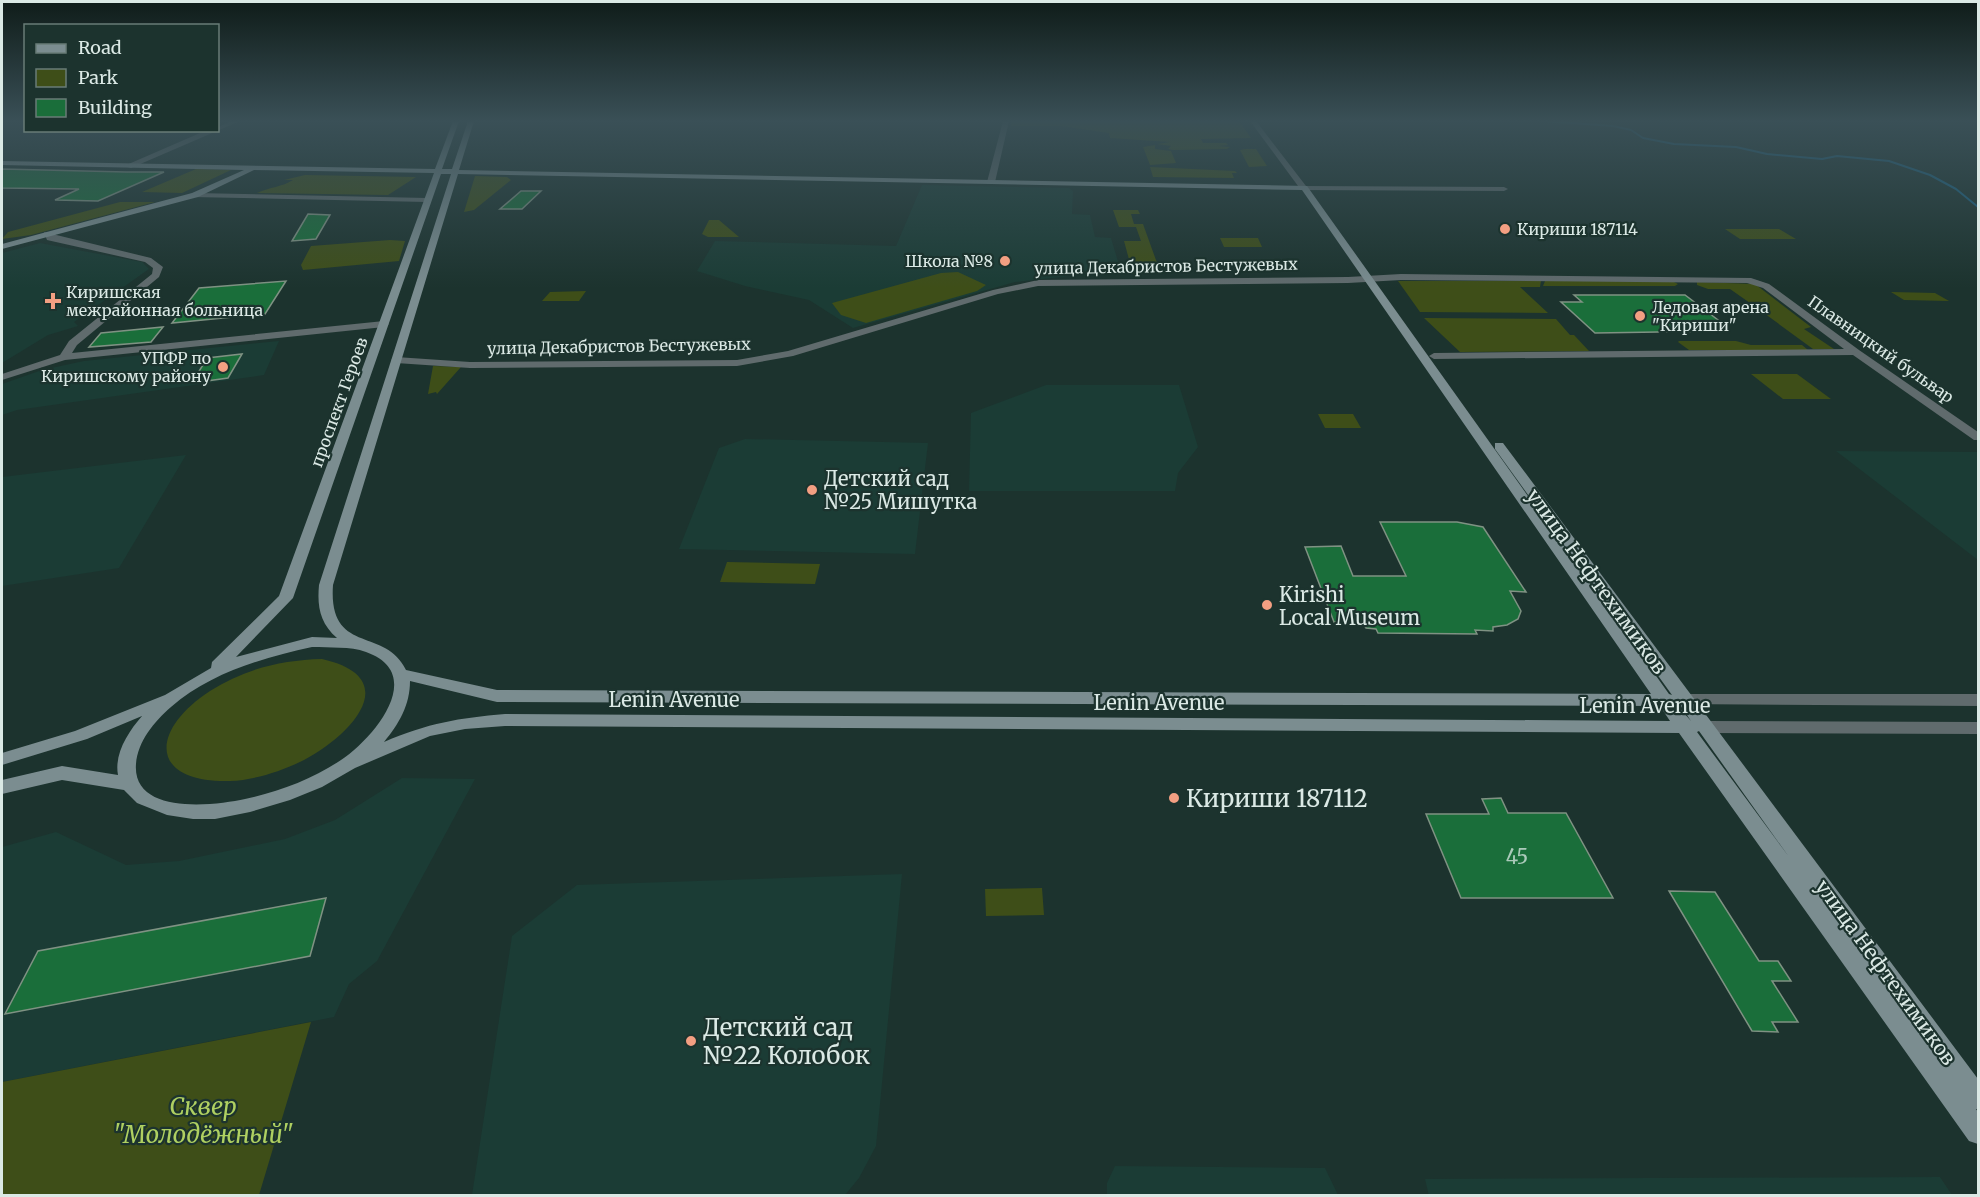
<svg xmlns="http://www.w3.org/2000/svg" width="1980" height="1197" font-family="Merriweather,serif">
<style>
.built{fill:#1b3c35}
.green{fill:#3e4e18}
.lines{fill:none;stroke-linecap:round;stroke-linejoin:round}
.stream{stroke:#1a6589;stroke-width:2}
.building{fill:#1a6e3a;stroke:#7f9283;stroke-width:1.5}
.street{fill:#606b6d;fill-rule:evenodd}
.secondary{fill:#7b8d90;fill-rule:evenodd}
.poi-dot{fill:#f39f82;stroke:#1c332e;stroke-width:2}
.labels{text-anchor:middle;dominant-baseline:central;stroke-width:4.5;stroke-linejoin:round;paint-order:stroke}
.far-poi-label{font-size:16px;fill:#dbe9e5;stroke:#1c332e;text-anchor:start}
.far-street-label{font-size:16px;fill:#dbe9e5;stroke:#1c332e}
.poi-label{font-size:20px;fill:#dbe9e5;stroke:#1c332e;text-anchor:start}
.street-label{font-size:20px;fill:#dbe9e5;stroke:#1c332e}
.near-number-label{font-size:20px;fill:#abcaba}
.near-poi-label{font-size:24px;fill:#dbe9e5;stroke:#1c332e;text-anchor:start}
.near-park-label{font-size:24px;font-style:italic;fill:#afd061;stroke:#1c332e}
</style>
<rect width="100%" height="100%" fill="#1c332e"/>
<path class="built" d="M922,185L1069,188L1073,191L1072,214L1090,215L1095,237L1111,238L1122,275L1069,276L1015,282L853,328L809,300L745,286L697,271L715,241L896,246Z
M40,243L142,262L149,269L74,322L78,326L48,335L2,363V253Z
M279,341L264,375L17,410L2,415V384L42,370L84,361Z
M1046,385H1179L1198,447L1178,473L1175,491H969L971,413Z
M745,439L928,443L915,554L679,549L719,448Z
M1836,451L1978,452V560Z
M186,455L119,568L2,586V477Z
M402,778L475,779L377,961L349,984L334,1017L2,1082V847L56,832L126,865L179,861L285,839L335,820Z
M902,874L876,1146L859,1178L845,1195H472L512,936L577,885Z
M1115,1166L1325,1168L1338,1195H1107V1183Z
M1940,1177L1952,1195L1429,1196L1425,1179Z"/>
<path class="green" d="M1011,121H1239L1251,138L1201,139L1203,143H1226L1228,145L1219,146L1230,147L1227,149L1173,150L1168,149L1171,146L1157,144L1170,142L1110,138L1109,133L1061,126H1011Z
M1155,145V149L1171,151L1176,163L1150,165L1143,147Z
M1245,149H1256L1267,166L1249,167L1240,150Z
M1150,167L1235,171L1237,173H1232L1234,178L1153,177Z
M196,169L231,170L182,193L142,192Z
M305,175L416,177L388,195L257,193C270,187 282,187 293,180H284Z
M475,176L507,177L511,180L474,210L464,212Z
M120,202H155L31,235L2,239L8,232Z
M1113,210H1138L1140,214H1131L1134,224H1143L1161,274H1133L1124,241H1141L1136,227H1119Z
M709,220H719L739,237H708L702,234Z
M1725,229H1779L1796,239H1740Z
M1220,238H1258L1262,247H1224Z
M390,240L405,241L399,261L303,270L301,265L311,246Z
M958,272L986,285L977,291L866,323L841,315L832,303L941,273Z
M1398,281H1541L1540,287H1520L1548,313L1420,312Z
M1545,281H1672L1678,284L1675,286H1543Z
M1697,282L1755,284L1811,327L1804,329L1834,349H1813L1757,308L1726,306V304L1750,303L1730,289H1708L1697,285Z
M586,291L579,301H542L550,292Z
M1891,292L1935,293L1949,301L1904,300Z
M1424,318L1556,319L1570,335H1574L1589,351L1460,352Z
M1679,341H1736L1751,345H1802L1808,350H1689L1678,342Z
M433,366L461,367L437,394L436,392L428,394Z
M1751,374H1797L1831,399H1783Z
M1318,414H1353L1361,428H1325Z
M727,562L820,564L815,584L720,582Z
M322,659C406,678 350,736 304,760C282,771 255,780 230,781C148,783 150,730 210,691C244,669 282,660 322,659Z
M1042,888L1044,915L986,916L985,889Z
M311,1022L259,1195H2V1082Z"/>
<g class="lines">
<path class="stream" d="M1543,121L1613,126L1631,130L1643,138L1674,144L1736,147L1767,154L1822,159L1837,156L1889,161L1930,175L1956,189L1978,207"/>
</g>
<path class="building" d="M2,169L126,172H164L98,201L55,200L79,189L2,188Z
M521,191H541L522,209H500Z
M308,214L330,215L316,239L292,241Z
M286,281L265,314L172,323L199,288Z
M1574,295H1685L1722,323H1711L1721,331L1595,333L1561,302H1582Z
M163,327L151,342L89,347L101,333Z
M242,354L228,378L192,383L207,358Z
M1380,522H1457L1483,527L1526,592L1510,591L1521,611L1518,619L1507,625L1493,627V631L1475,630L1477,634L1378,633L1376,629L1366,628L1363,623L1334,622L1305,547L1341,546L1353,576H1406Z
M1501,798L1508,813H1566L1613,898H1461L1426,814H1489L1482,799Z
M1669,891L1715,892L1759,961H1778L1791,981H1772L1798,1022H1772L1778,1032L1752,1031Z
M326,898L310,956L5,1014L38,951Z"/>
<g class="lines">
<path class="street" d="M232,121H240L131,168L124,166L207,130H218V127Z
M1003,121H1009L995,182L991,184L987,182Z
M1250,121H1256L1306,186L1504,187L1508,189L1504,191L1301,190Z
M195,193L427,198L431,200L427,202L192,197Z
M44,232L151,258L163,267L159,277L77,345L72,353L384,321L389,324L384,327L65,360L2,380V374L60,355L69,341L152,274L153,268L145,262L47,240Z
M1401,274L1751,278L1769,284L1859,350L1978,432V440H1974L1853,355L1434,359L1429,356L1434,353L1844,349L1763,288L1747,283L1401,280L1348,283L1038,286L998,294L793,356L737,366L470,368L396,363L391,360L396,357L470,362L737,360L788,351L993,290L1038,280L1348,277Z
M1684,694H1978V706L1678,704L1676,700L1678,696Z
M1705,721L1978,722V734L1705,733L1699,731L1696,727L1699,723Z"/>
<path class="secondary" d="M453,121H459L442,169H452L468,121H474L459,170L1307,186L1669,694L1672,695L1495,449V443H1503L1978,1079V1109H1976L1978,1112V1144L1969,1141L1679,733L505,726L465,729L430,736L355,768L322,787L290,800L250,812L215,819H193L167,815L137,803L124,790L62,780L2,794V780L62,766L118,775C114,754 128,732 142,716L87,739L2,765V753L75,731L165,695L211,668L212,662L279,596L434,173L254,170L198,197L2,249V244L192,193L244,170L2,165V161L435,169ZM441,174H451L319,585C317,607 320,623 337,638L312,637L236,657L293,598ZM458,174L1302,190L1651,694L497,690L406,670C385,626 328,656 333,585ZM312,647C330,648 350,646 366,652C428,674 373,739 341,760C313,779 278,792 245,799C213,806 132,815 136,764C138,741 154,722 171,707C210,673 262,658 312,647ZM410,681L497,702L1660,706L1670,721L505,714C459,718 428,723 384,742C399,724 410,705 410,681ZM1678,702L1691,721L1676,704ZM1699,731L1789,857L1697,732Z"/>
</g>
<linearGradient id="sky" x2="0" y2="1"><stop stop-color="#0f1c19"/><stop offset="0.42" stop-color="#3a5057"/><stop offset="1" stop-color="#3a5057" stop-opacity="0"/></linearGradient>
<rect width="1980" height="288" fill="url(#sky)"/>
<g class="poi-dot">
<circle cx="1505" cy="229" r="6"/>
<circle cx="1005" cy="261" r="6"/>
<path d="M50 292h6v6h6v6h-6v6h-6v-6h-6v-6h6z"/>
<circle cx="1640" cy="316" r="6"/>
<circle cx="223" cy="367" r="6"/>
<circle cx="812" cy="490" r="6"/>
<circle cx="1267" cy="605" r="6"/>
<circle cx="1174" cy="798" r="6"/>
<circle cx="691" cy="1041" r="6"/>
</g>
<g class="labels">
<g class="far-poi-label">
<text x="1517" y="229">Кириши 187114</text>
<text x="993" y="261" text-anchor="end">Школа №8</text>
<text x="66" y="292">Киришская<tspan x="66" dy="18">межрайонная больница</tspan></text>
<text x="1652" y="307">Ледовая арена<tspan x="1652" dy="18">"Кириши"</tspan></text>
<text x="211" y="358" text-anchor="end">УПФР по<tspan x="211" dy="18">Киришскому району</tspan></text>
</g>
<g class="far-street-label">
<text transform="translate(1166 266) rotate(-1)">улица Декабристов Бестужевых</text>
<text transform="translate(619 346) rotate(-1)">улица Декабристов Бестужевых</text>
<text transform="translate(1881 349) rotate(35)">Плавницкий бульвар</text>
<text transform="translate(339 402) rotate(-70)">проспект Героев</text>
</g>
<g class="poi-label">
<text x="824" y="478">Детский сад<tspan x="824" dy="23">№25 Мишутка</tspan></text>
<text x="1279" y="594">Kirishi<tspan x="1279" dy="23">Local Museum</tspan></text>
</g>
<g class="street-label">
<text transform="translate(1597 581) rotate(54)">улица Нефтехимиков</text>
<text x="674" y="699">Lenin Avenue</text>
<text x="1159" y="702">Lenin Avenue</text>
<text x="1645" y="705">Lenin Avenue</text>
<text transform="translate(1886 972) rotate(54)">улица Нефтехимиков</text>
</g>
<g class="near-number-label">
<text x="1517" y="856">45</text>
</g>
<g class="near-poi-label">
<text x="1186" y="798">Кириши 187112</text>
<text x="703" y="1027">Детский сад<tspan x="703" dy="28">№22 Колобок</tspan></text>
</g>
<g class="near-park-label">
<text x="203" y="1106">Сквер<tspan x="203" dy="28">"Молодёжный"</tspan></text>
</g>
</g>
<rect width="1980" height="1197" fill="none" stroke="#dbe9e5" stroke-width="6"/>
<rect x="24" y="24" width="195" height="108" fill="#1c332e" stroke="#687c77" stroke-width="1.5"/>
<rect x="36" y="44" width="30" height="9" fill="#7b8d90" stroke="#687c77" stroke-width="1.5"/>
<text x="78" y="54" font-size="18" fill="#dbe9e5">Road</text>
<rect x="36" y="69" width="30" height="18" fill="#3e4e18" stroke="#687c77" stroke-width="1.5"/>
<text x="78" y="84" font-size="18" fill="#dbe9e5">Park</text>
<rect x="36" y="99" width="30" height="18" fill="#1a6e3a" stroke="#687c77" stroke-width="1.5"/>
<text x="78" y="114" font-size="18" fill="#dbe9e5">Building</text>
</svg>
